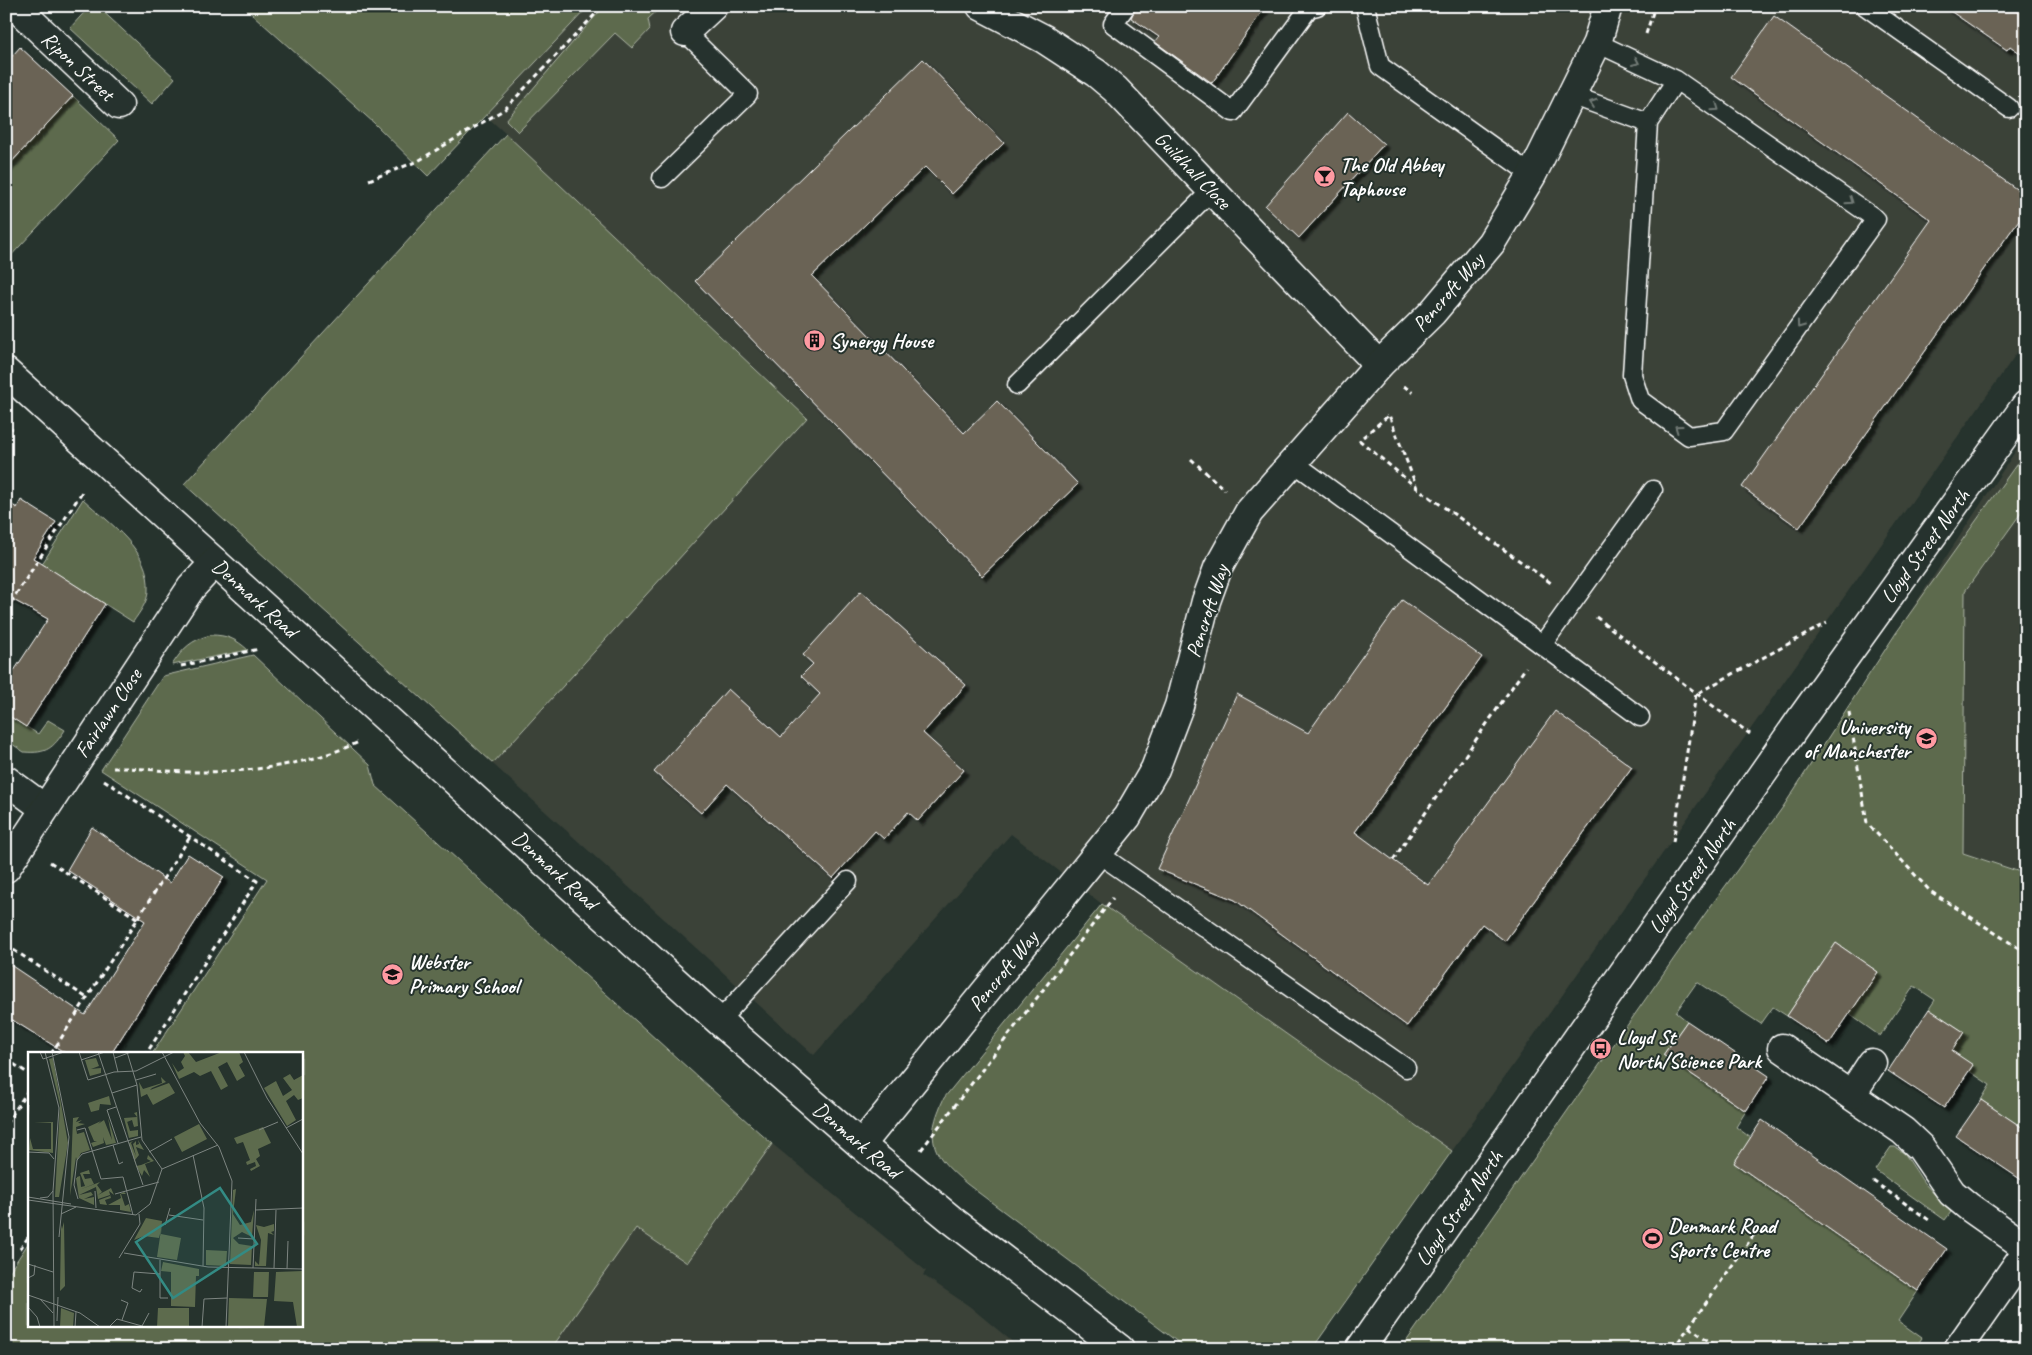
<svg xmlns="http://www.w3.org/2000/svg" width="2032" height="1355" viewBox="0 0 2032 1355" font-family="Caveat,sans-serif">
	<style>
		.built { fill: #3b4239 }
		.green { fill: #5d6b4d; stroke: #aeb5a6 }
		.building { fill: #6b6454; stroke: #fff; filter: url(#shadow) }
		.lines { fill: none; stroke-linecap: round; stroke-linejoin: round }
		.service-casing { stroke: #fff; stroke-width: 21 }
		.minor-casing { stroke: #fff; stroke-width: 31 }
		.tertiary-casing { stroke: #fff; stroke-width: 31 }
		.path { stroke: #fff; stroke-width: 3; stroke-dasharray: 5 4; stroke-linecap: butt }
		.service { stroke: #26332d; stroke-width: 18 }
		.minor { stroke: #26332d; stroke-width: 28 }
		.tertiary { stroke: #26332d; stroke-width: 28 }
		.oneway { stroke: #727a76 }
		.labels { text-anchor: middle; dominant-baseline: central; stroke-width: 4; stroke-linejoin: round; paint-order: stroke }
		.street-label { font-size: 21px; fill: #fff; stroke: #26332d }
		.poi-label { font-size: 21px; font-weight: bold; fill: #fff; stroke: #26332d; text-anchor: start }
		.inset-road { fill: none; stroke: #7d8581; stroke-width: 1 }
		.view { fill: #338b84; fill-opacity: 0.15; stroke: #338b84; stroke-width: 2.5 }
		.inset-edge { fill: none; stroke: #fff; stroke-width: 2.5 }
	</style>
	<defs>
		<filter id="shadow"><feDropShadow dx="4.5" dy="4.5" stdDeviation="1" flood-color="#0009"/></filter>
	</defs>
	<rect width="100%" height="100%" fill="#26332d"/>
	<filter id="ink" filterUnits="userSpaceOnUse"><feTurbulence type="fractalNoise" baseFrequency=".02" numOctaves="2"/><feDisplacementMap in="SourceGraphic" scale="10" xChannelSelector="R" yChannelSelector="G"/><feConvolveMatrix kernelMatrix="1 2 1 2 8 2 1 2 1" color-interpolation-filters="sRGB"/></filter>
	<g filter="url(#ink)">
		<g class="built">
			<path d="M 588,6 L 2026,6 L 2026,340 L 1452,1151 L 1102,904 L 1011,834 L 814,1055 L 184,484 L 506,134 L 485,115 Z"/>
			<path d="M 2026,435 L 2026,1018 L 1765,833 Z"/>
			<path d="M 370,765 L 375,785 L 753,1128 L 926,1271 L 923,1275 L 969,1306 L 1021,1349 L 6,1349 L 6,1277 L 29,1242 L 29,1326 L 301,1326 L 301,1054 L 152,1054 L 267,879 Z"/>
		</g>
		<g class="green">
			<path d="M 90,6 L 97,6 L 175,78 L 152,104 L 70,28 Z"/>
			<path d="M 243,6 L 589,6 L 428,176 L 374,123 Z"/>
			<path d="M 604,6 L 662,6 L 648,19 L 650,29 L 632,48 L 615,33 L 518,132 L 506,120 Z"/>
			<path d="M 73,96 L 119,140 L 6,261 L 6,168 Z"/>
			<path d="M 506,134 L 807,418 L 493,763 L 184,484 Z"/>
			<path d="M 2026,451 L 2026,506 L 1965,591 L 1963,853 L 2026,874 L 2026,1130 L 1981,1100 L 1990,1085 L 1969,1071 L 1952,1051 L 1964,1032 L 1929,1009 L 1935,1000 L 1914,986 L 1880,1036 L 1849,1014 L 1878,972 L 1836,943 L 1787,1016 L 1773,1007 L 1761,1024 L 1697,982 L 1676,1012 L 1687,1021 L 1663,1055 L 1746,1111 L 1736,1127 L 1751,1138 L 1734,1163 L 1918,1291 L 1898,1321 L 1922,1338 L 1914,1349 L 1401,1349 L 1705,914 L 1783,807 L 1896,633 Z"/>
			<path d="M 83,499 C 110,524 151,550 148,591 C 148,602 139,613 133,622 L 42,564 Z"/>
			<path d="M 211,635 C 227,635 236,639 248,650 L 172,665 C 183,648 191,640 211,635 Z"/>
			<path d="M 253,655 L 370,765 L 375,785 L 772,1144 L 687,1263 L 636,1228 L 551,1349 L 6,1349 L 6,1277 L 29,1242 L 29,1326 L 301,1326 L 301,1054 L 152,1054 L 267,879 L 101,770 L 163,676 Z"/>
			<path d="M 6,714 L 38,734 L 48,720 L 65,730 C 53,748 47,754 24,752 L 6,740 Z"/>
			<path d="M 1102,904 L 1452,1151 L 1312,1349 L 1187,1349 L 967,1184 C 932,1155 924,1141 944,1098 Z"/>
			<path d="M 1891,1147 L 1895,1147 L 1905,1154 L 1924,1183 L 1951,1212 L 1945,1220 L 1875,1170 Z"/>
		</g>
		<g class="building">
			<path d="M 1136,6 L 1266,6 L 1212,83 L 1155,42 L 1159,37 L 1131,18 Z"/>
			<path d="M 1943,6 L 2026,6 L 2026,57 L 2010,46 L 2007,50 Z"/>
			<path d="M 1774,16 L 2026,196 L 2026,210 L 1799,528 L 1742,487 L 1931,220 L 1731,77 Z"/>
			<path d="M 20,47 L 73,96 L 6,168 L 6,63 Z"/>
			<path d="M 923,59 L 1004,143 L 952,194 L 925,167 L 812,276 L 964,433 L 997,401 L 1078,484 L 982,576 L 695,281 Z"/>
			<path d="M 1348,112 L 1384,144 L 1299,238 L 1265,206 Z"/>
			<path d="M 21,500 L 56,522 L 33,558 L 105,604 L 26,727 L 6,714 L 6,683 L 48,619 L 8,597 L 6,600 L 6,501 L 17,508 Z"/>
			<path d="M 861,591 L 966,685 L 923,733 L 964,770 L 918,821 L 908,812 L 884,839 L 875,831 L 833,878 L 727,784 L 701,813 L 654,772 L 728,689 L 781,737 L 820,694 L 801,676 L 813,664 L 803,655 Z"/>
			<path d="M 1402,600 L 1482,657 L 1355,832 L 1393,860 L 1428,885 L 1555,711 L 1632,767 L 1505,941 L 1482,924 L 1407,1026 L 1235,900 L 1157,869 L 1237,694 L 1308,733 Z"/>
			<path d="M 92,827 L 170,883 L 188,854 L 224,877 L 111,1054 L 67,1054 L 6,1016 L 6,962 L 85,1015 L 145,921 L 67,870 Z"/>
			<path d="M 1836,943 L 1878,972 L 1829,1044 L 1787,1016 Z"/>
			<path d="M 1929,1009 L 1964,1032 L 1952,1051 L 1973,1065 L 1944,1108 L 1888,1071 Z"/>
			<path d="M 1687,1021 L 1769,1076 L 1746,1111 L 1663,1055 Z"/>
			<path d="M 1981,1100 L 2026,1130 L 2026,1183 L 1956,1136 Z"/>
			<path d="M 1762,1120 L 1947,1249 L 1918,1291 L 1734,1163 Z"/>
		</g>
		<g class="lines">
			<defs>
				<g id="service">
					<path d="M 1126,6 L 1113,24 L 1233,112 L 1309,8 L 1317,6"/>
					<path d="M 1365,6 L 1380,66 L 1532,175"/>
					<path d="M 1865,6 L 2009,108"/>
					<path d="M 1597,43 L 1676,80 L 1876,219 L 1724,431 L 1689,436 L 1640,400 L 1632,375 L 1648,123 L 1676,80"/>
					<path d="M 1571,95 L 1648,123"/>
					<path d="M 662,178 L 748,94 L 685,32"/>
					<path d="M 1017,385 L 1212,190"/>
					<path d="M 1293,462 L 1640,717"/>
					<path d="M 1542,645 L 1653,490"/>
					<path d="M 1099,854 L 1406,1068"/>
					<path d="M 719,1021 L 848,881"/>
				</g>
				<g id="minor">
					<path d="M 15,6 L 119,105"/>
					<path d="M 981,6 L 1044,39 L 1096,73 L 1115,89 L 1379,365"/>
					<path d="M 685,32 L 713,6"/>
					<path d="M 6,372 L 719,1021 L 861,1145 L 952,1220 L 1120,1349"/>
					<path d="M 6,780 L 44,808"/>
					<path d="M 6,868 L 191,588 L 215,562"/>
					<path d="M 1782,1048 L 1903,1131 L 1921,1148 L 1952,1193 L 1969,1207 L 2026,1247"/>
					<path d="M 1851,1095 L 1872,1063"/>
					<path d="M 861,1145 L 1127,817 L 1155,769 L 1179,706 L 1206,601 L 1218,568 L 1249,512 L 1379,365 L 1432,313 L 1491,243 L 1532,175 L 1597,43 L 1608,6"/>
					<path d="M 1958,1349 L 2026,1252"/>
				</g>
				<path id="tertiary" d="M 1360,1349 L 1803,716 L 2026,405"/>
			</defs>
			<use href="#service" class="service-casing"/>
			<use href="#minor" class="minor-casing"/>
			<use href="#tertiary" class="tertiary-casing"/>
			<g class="path">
				<path d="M 1646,34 L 1655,6"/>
				<path d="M 369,180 L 418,161 L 505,109 L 603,6"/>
				<path d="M 1404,386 L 1413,393"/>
				<path d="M 6,437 L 12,428"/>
				<path d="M 1363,437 L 1389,415 L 1417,488"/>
				<path d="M 1359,440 L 1417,488 L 1551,583"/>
				<path d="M 1191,459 L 1225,490"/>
				<path d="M 6,610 L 82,492"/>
				<path d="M 1596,617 L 1750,734"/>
				<path d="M 181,666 L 259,649"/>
				<path d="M 1849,712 L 1867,823 L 1930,891 L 2020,949 L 2026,950"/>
				<path d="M 113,768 C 142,767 170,773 198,772 C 253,772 308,765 359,742"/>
				<path d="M 104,780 L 257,881 L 146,1054"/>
				<path d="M 1673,842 L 1696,694 L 1827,623"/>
				<path d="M 1393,860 L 1526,667"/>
				<path d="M 50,862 L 138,919"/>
				<path d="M 6,945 L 87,998"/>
				<path d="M 51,1054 L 190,837"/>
				<path d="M 6,1059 L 29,1074"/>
				<path d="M 6,1124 L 29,1089"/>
				<path d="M 921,1150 L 1113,898"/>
				<path d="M 1873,1181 L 1929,1220"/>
				<path d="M 20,1249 L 29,1236"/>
				<path d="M 1689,1327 L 1755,1233"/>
				<path d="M 1673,1349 L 1689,1327 L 1720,1349"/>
			</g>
			<use href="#service" class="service"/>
			<use href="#minor" class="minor"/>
			<use href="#tertiary" class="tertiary"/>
		</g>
		<defs><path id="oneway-chevron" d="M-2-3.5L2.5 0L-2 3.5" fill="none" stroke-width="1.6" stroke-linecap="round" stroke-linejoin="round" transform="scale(1.25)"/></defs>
		<g class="oneway">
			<use href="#oneway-chevron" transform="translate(1636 62) rotate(25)"/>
			<use href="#oneway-chevron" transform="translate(1593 103) rotate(-160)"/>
			<use href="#oneway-chevron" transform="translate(1716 108) rotate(35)"/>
			<use href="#oneway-chevron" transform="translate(1850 201) rotate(35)"/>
			<use href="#oneway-chevron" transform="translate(1800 325) rotate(126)"/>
			<use href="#oneway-chevron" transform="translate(1678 428) rotate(-144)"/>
		</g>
	</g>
	<defs>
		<symbol id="bar-disc" viewBox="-11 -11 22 22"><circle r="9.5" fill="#ff9aa2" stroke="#26332d"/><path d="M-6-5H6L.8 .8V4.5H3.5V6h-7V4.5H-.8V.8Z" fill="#111"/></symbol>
		<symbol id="building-disc" viewBox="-11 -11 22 22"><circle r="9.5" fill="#ff9aa2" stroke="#26332d"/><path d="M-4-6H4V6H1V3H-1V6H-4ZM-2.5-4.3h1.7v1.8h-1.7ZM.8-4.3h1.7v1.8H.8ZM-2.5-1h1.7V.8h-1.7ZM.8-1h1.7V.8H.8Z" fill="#111"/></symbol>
		<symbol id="university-disc" viewBox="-11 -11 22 22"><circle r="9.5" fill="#ff9aa2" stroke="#26332d"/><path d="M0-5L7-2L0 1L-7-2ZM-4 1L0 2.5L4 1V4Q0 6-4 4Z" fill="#111"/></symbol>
		<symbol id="school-disc" viewBox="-11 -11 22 22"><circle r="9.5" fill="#ff9aa2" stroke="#26332d"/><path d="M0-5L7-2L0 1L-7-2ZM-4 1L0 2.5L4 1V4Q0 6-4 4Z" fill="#111"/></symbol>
		<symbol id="bus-disc" viewBox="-11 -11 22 22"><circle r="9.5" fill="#ff9aa2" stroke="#26332d"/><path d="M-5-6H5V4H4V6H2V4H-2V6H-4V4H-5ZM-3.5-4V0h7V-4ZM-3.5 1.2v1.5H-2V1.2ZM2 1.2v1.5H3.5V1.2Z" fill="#111"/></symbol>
		<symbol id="stadium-disc" viewBox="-11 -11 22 22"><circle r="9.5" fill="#ff9aa2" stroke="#26332d"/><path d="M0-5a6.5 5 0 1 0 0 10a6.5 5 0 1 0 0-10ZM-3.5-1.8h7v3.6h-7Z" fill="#111"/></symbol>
	</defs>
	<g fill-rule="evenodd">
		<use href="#bar-disc" x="1312" y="164" width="25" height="25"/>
		<use href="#building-disc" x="802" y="328" width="25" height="25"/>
		<use href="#university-disc" x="1914" y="726" width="25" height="25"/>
		<use href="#school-disc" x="380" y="962" width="25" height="25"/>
		<use href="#bus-disc" x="1588" y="1036" width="25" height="25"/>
		<use href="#stadium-disc" x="1640" y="1226" width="25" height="25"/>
	</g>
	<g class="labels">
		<g class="street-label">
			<text transform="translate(78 66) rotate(43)">Ripon Street</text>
			<text transform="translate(1193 170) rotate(46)">Guildhall Close</text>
			<text transform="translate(1448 292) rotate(-49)">Pencroft Way</text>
			<text transform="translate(1925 546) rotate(-54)">Lloyd Street North</text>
			<text transform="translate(255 598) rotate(42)">Denmark Road</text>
			<text transform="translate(1207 611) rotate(-72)">Pencroft Way</text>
			<text transform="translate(108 713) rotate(-56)">Fairlawn Close</text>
			<text transform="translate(555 870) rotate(42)">Denmark Road</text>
			<text transform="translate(1692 876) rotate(-55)">Lloyd Street North</text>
			<text transform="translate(1003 971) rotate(-51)">Pencroft Way</text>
			<text transform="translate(857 1140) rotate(40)">Denmark Road</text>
			<text transform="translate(1459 1208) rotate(-55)">Lloyd Street North</text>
		</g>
		<g class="poi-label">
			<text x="1340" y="165">The Old Abbey<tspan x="1340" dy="24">Taphouse</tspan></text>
			<text x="830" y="341">Synergy House</text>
			<text x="1910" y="727" text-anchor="end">University<tspan x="1910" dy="24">of Manchester</tspan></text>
			<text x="409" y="962">Webster<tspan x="409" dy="24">Primary School</tspan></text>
			<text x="1617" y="1037">Lloyd St<tspan x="1617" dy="24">North/Science Park</tspan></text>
			<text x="1668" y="1226">Denmark Road<tspan x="1668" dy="24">Sports Centre</tspan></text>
		</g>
	</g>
	<g transform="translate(28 1052)">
		<rect width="275" height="275" fill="#26332d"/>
		<path d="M 155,0 L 160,0 L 168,10 L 194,0 L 211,0 L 215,10 L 211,13 L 217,24 L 209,29 L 199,10 L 190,15 L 200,34 L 193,38 L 183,19 L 172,24 L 166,20 L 151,27 L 144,11 L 150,20 L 156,16 L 153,10 L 157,4 ZM 25,6 L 40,91 L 31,145 L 27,145 L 32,53 L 21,7 ZM 68,6 L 71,14 L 63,17 L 73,16 L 73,21 L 62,24 L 57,8 ZM 262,22 L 266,28 L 275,23 L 275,46 L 270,48 L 266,43 L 258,49 L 268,68 L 259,74 L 236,36 L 248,29 L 255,44 L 264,38 L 255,26 ZM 133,25 L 138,30 L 124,36 L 122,38 L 141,31 L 147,41 L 125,53 L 119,42 L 113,45 L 111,30 L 115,37 L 134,31 ZM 81,44 L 83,53 L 72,52 L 71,58 L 63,60 L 60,51 ZM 109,60 L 110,74 L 106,75 L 104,68 L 99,70 L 98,66 L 102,79 L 110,78 L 110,84 L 101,86 L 96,66 L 109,65 L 106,61 ZM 51,65 L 48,70 L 54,68 L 50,71 L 57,72 L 48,75 L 49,82 L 56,80 L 62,98 L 53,101 L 49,109 L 48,105 L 42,144 L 45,66 ZM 80,66 L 88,91 L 78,93 L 75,85 L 76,91 L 65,95 L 63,91 L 69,89 L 66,89 L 60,75 L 73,69 L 70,72 L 76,68 L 84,88 ZM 25,70 L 25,101 L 1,98 L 2,86 L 5,97 L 23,97 L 23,71 L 6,71 ZM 171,72 L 179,87 L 154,100 L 146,85 ZM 235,75 L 243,91 L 230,97 L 232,104 L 228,107 L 232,114 L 223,119 L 222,117 L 228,114 L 227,110 L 219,113 L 218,110 L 222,108 L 215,90 L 209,92 L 206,86 ZM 110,88 L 116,98 L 108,95 L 111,103 L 107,108 L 108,114 L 113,113 L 123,109 L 119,107 L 120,103 L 126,109 L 117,112 L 122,125 L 116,118 L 114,124 L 108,114 L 101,91 L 105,89 L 103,91 L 108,104 L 105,92 L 108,89 L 108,93 L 111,92 ZM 61,118 L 62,122 L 55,122 L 57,127 L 63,126 L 66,132 L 51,138 L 72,130 L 69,133 L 74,140 L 70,143 L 83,136 L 86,143 L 81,139 L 83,146 L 77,148 L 79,153 L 72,152 L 71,148 L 82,144 L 82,143 L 70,147 L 68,135 L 51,143 L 63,140 L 65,143 L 56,147 L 66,145 L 66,153 L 51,146 L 48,126 L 49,126 L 49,125 L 52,124 L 53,135 L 57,134 L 52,121 ZM 208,137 L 205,162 L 212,173 L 223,170 L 226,158 L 224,185 L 214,180 L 205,186 L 211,192 L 224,194 L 223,213 L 202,212 L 205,138 ZM 96,140 L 98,142 L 93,142 L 97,154 L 101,152 L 103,160 L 92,158 L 92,153 L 80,153 L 93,146 L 92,142 ZM 118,166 L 134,169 L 133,182 L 153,186 L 149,208 L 129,205 L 133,178 L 131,186 L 116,184 L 106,188 ZM 36,170 L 37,234 L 32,239 L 33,173 L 34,177 ZM 246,172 L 246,179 L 243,180 L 246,183 L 240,181 L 238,214 L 227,214 L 227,209 L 231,213 L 233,188 L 228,173 L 236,175 ZM 178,198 L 199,199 L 198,214 L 178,213 ZM 135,210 L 171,217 L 171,224 L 168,224 L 167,255 L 143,254 L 143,220 L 133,219 ZM 275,219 L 275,275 L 269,275 L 265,250 L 246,249 L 248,220 ZM 226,220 L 241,220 L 240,245 L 225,245 ZM 201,246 L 239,247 L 236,275 L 200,274 ZM 33,256 L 46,261 L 45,275 L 32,275 ZM 130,256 L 161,256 L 161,275 L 129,275 Z" fill="#5d6b4d"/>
		<path class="inset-road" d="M 12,0 L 15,7 L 36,0M 17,0 L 31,56 L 25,139 L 26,275M 24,0 L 41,85 L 31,185M 51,0 L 60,28 L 86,20 L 108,19 L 146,0M 70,0 L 115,133M 85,0 L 90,20M 99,0 L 109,33 L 114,88 L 134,117M 134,0 L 172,71 L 191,95 L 204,129 L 198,275M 216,0 L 239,46 L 275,102M 87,6 L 103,0M 53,8 L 77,0M 108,28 L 128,22M 84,41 L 109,33M 88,55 L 79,58 L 90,91M 0,75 L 1,53M 258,76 L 275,67M 49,78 L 57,76 L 64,98M 231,78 L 250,70M 85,93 L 91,112 L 95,110M 64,98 L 73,127 L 95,125 L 105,163M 0,100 L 21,101 L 26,107M 121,100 L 144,87M 165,103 L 176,156 L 175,214M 134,117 L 190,93M 67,139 L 68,156M 87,142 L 131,130M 0,145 L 43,152M 12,146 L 20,145 L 25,139M 50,147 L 46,133 L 49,108 L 54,102 L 113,85M 0,148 L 108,163 L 122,152 L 134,117M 227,158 L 275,156M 33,162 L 48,155M 141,163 L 175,168M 137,173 L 142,156M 210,186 L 226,187M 96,201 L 180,215 L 275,217M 91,206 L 112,172 L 111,162M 132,208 L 132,246 L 140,246M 0,212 L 25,220M 225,216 L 228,147M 246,216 L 248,158M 259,217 L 260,189M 0,226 L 6,223 L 7,213M 114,237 L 112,240 L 104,236 L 106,220 L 132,222M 0,243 L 52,261 L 72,275M 12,247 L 25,261M 93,248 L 100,251 L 94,268M 0,255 L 9,265 L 12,275M 29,269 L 30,245M 47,275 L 48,260M 81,275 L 89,267 L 114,274 L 121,261M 174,275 L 176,247 L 199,246"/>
		<path class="view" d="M 192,136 L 229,192 L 145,246 L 108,190 Z"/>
		<rect width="275" height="275" class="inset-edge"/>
	</g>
	<rect width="2032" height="1355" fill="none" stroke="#26332d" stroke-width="25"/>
	<rect x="12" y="12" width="2007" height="1330" fill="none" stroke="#fff" stroke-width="2" filter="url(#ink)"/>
</svg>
